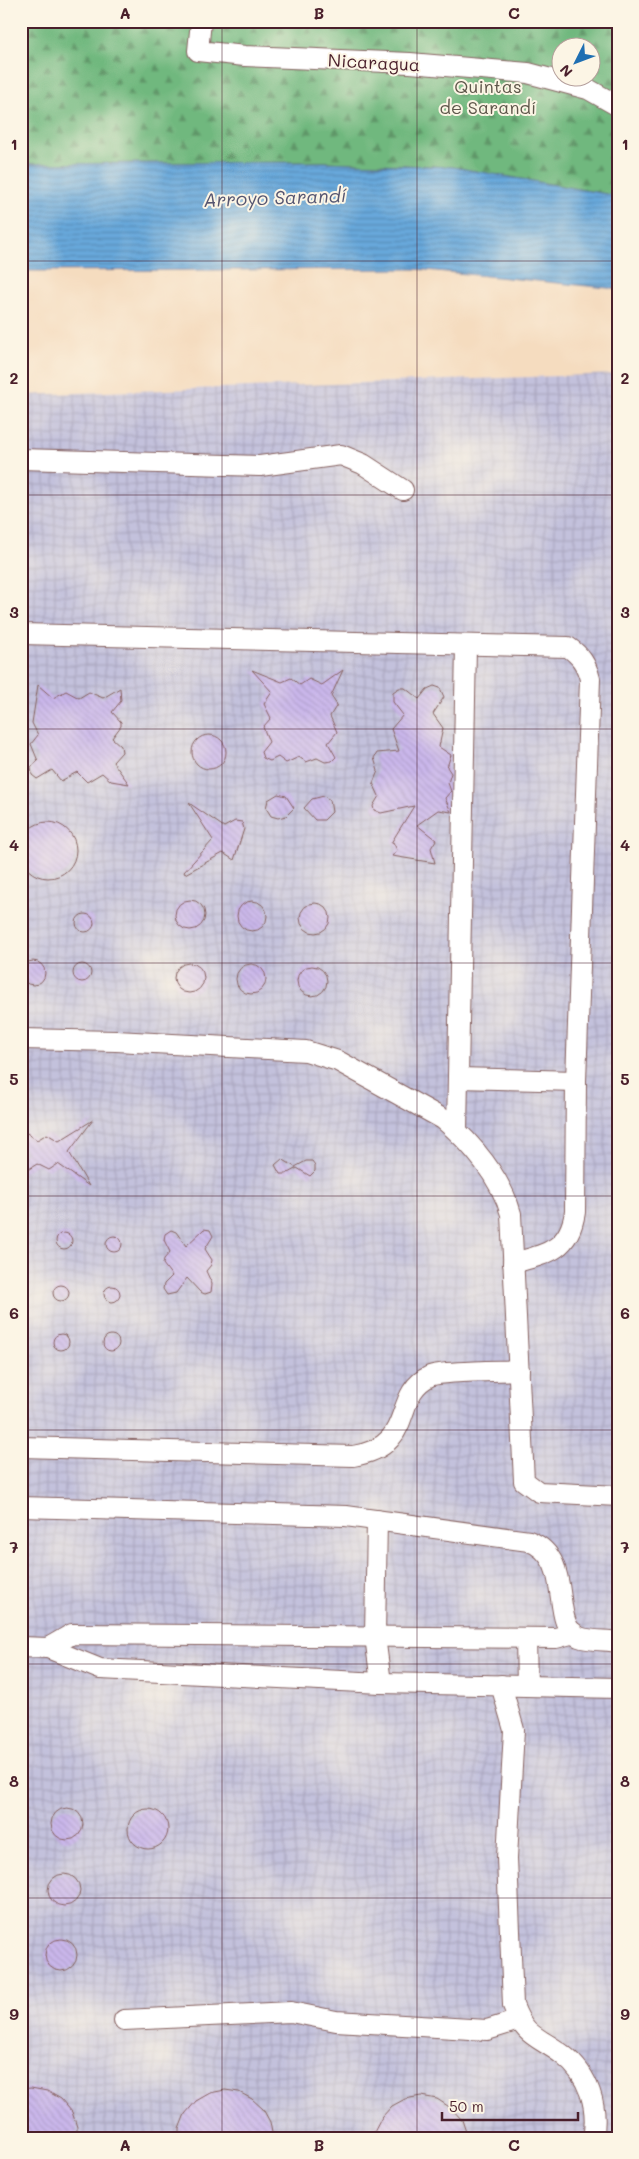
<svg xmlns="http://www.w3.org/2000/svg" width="639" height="2159" viewBox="0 0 639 2159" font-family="Mali,sans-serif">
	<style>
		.industrial { fill: url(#industrial-grid) }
		.forest { fill: url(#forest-firs); stroke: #5d6c54; fill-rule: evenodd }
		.water { fill: url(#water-rules); stroke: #586483 }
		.building { fill: url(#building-back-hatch) }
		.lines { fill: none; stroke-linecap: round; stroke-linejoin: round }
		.minor-casing { stroke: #86615f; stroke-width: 22 }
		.minor { stroke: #fff; stroke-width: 20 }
		.grid { fill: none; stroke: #4a1f2b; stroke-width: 1; stroke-opacity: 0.55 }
		.labels { text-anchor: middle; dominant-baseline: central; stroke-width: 4; stroke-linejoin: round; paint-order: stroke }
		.street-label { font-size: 18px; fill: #4a1f2b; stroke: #fcf5e5 }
		.park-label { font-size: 18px; fill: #5e564a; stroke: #fcf5e5 }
		.water-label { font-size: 19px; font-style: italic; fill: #565671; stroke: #fcf5e5 }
		.neatline { fill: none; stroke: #4a1f2b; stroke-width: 2 }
		.grid-label { font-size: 16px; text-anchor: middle; font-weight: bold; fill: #4a1f2b }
	</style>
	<defs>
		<pattern id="industrial-grid" width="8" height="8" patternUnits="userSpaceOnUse" patternTransform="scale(1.25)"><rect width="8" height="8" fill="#c3c1dc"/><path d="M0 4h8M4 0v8" fill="none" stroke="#a9a5bd"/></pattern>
		<pattern id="forest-firs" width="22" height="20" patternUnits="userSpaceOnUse" patternTransform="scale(1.25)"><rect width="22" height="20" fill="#70b87e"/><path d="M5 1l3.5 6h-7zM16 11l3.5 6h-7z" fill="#5e9567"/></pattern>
		<pattern id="water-rules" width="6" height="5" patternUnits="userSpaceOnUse" patternTransform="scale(1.25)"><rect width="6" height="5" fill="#67a8db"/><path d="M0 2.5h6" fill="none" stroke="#5788b2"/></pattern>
		<pattern id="building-back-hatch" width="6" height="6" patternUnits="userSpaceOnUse" patternTransform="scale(1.25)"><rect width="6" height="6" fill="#cab7eb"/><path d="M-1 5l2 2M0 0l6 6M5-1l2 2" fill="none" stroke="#af9dca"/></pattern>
	</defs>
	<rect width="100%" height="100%" fill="#fcf5e5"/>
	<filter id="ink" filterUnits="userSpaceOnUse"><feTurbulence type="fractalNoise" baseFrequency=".02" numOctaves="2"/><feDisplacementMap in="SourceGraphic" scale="10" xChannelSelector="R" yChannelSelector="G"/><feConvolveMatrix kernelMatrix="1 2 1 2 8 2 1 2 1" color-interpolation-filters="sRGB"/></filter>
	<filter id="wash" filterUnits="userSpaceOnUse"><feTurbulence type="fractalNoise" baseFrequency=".0096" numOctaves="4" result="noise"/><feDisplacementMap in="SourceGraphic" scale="20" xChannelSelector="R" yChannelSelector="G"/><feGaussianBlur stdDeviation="1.12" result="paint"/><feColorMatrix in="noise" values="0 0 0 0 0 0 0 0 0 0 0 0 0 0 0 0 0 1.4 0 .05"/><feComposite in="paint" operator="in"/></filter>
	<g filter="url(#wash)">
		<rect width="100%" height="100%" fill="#f5dcbf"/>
		<path class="industrial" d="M 618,374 L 618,2043 L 614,2138 L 21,2138 L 21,395 Z"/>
		<path class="forest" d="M 21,21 L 618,21 L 618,196 L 452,167 L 324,162 L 21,164 ZM 562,48 L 592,48 L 592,78 L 562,78 Z"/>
		<path class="water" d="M 324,162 L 453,167 L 618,196 L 618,289 L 416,269 L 21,271 L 21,164 Z"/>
		<g id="blocks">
			<g class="building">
				<path d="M 252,670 L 282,682 L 291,678 L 300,685 L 309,679 L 322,685 L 343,670 L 331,696 L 337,705 L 330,716 L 337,732 L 328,743 L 336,757 L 332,761 L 325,762 L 317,758 L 306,762 L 299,757 L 286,763 L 278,757 L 270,761 L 263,758 L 261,752 L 269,742 L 263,727 L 271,718 L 264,704 L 272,692 Z"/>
				<path d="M 38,685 L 53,698 L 66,691 L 79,698 L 89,692 L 103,698 L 120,688 L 121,701 L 112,712 L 121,722 L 121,726 L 112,738 L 121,746 L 122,752 L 113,762 L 129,784 L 111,781 L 102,773 L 87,782 L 77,772 L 61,781 L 52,770 L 37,779 L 32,775 L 31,767 L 38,761 L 31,744 L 38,735 L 32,723 Z"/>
				<path d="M 434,686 L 440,688 L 444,697 L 433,714 L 443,728 L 439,747 L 451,755 L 447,767 L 451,773 L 448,783 L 451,791 L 445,798 L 451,812 L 438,810 L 417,825 L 436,840 L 431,848 L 435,863 L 392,856 L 397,850 L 393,842 L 391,843 L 414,806 L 381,813 L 374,810 L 373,806 L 379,796 L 373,783 L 378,771 L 374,758 L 377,753 L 399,751 L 391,729 L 403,715 L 393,702 L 393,692 L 399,688 L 405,688 L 419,699 L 427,689 Z"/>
				<circle cx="209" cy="752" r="17"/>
				<path d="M 278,794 L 286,796 L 294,808 L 286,816 L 278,818 L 271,816 L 266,808 L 268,800 Z"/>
				<path d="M 324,796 L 330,800 L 332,812 L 324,820 L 315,820 L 304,808 L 312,799 Z"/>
				<path d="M 189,803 L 224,827 L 235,821 L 242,822 L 244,829 L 234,860 L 223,853 L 185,874 L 184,872 L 213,840 Z"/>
				<circle cx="48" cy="850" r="28"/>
				<circle cx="190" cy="915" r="15"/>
				<circle cx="252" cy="916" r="15"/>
				<circle cx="315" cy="918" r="15"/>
				<circle cx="85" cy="923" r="9"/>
				<circle cx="33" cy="973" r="12"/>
				<circle cx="189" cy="978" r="15"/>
				<circle cx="82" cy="973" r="9"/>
				<circle cx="251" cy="979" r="15"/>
				<circle cx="312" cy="981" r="15"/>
				<path d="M 93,1120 L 69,1152 L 89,1186 L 58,1164 L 49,1170 L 37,1164 L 21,1174 L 21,1158 L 26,1152 L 21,1144 L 21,1129 L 37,1140 L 47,1134 L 59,1141 Z"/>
				<path d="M 282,1159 L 295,1167 L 306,1161 L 312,1161 L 315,1165 L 315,1171 L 310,1176 L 297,1168 L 286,1174 L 280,1174 L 275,1165 Z"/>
				<path d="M 204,1229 L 210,1230 L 213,1236 L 205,1249 L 212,1260 L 211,1265 L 206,1271 L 212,1284 L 211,1292 L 205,1294 L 200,1292 L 187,1278 L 176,1293 L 167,1295 L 163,1289 L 164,1284 L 172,1276 L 163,1264 L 164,1259 L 170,1252 L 164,1240 L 165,1234 L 171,1230 L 176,1232 L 186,1246 Z"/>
				<circle cx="64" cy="1241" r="8"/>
				<circle cx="114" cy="1244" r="8"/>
				<circle cx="61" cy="1293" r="8"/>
				<circle cx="112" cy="1294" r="8"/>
				<circle cx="61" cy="1342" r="8"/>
				<circle cx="111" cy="1343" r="8"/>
				<circle cx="67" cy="1824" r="16"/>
				<circle cx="148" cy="1829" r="20"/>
				<circle cx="64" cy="1890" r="16"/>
				<circle cx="61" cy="1955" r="16"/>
				<path d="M 31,2088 L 47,2091 L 61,2099 L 72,2112 L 77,2127 L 77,2138 L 21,2138 L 21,2089 Z"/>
				<path d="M 225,2090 L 239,2092 L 252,2099 L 263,2109 L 270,2122 L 273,2138 L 179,2138 L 179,2129 L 185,2114 L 196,2101 L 210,2093 Z"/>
				<path d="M 421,2096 L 437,2099 L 451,2108 L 462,2120 L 468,2138 L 371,2138 L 382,2117 L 392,2106 L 405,2099 Z"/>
			</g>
		</g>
	</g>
	<g filter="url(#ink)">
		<use href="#blocks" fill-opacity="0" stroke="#86615f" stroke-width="1"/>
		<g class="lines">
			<defs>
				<g id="minor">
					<path d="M 201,21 L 198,51 L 245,56 L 410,63 L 528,73 L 588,89 L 618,106"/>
					<path d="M 21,459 L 260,466 L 341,455 L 363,464 L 403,490"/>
					<path d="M 21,634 L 568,647 C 581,656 586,664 590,679 L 576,1081 L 575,1212 C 569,1251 546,1254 513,1263"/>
					<path d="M 21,1039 L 116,1041 L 306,1051 L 338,1061 L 443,1119 C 472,1143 501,1178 511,1214 L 524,1481 L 539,1492 L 618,1496"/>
					<path d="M 459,1078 L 576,1081"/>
					<path d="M 457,1130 L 466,646"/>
					<path d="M 21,1447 L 353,1456 C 418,1446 390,1395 430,1376 C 441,1371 502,1371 519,1370"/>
					<path d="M 21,1507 L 346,1516 L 529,1541 C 576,1559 548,1624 579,1637 C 590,1641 606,1640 618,1642"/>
					<path d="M 377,1520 L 375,1636 L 381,1683"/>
					<path d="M 526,1638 L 527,1686"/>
					<path d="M 21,1647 L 48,1648 L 72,1634 L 556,1638 L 574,1633"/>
					<path d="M 48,1648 L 100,1669 L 381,1683 L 618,1688"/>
					<path d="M 501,1685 L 514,1730 L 507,1858 L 513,2005 C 525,2038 538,2036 563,2055 C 589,2075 599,2107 593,2138"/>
					<path d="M 124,2020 L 291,2012 L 336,2021 L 487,2030 L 519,2020"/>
				</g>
			</defs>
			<use href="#minor" class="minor-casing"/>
			<use href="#minor" class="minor"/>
		</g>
	</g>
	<path class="grid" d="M 222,21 L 222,2138M 417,21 L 417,2138M 21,261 L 618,261M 21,495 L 618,495M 21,729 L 618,729M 21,963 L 618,963M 21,1196 L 618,1196M 21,1430 L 618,1430M 21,1664 L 618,1664M 21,1898 L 618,1898"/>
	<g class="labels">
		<g class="street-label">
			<text transform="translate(374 62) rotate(3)">Nicaragua</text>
		</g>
		<g class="park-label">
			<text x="488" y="86">Quintas<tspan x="488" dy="21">de Sarandí</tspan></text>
		</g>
		<g class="water-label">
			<text transform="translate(275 197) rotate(-2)">Arroyo Sarandí</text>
		</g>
	</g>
	<rect width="639" height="2159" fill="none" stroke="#fcf5e5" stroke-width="55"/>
	<g transform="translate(576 62) rotate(228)"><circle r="24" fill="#fcf5e5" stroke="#b59f9b"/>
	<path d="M0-4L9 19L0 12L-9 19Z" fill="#1f6fb2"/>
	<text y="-8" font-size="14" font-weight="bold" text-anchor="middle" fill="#4a1f2b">N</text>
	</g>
	<path d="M442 2112v8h136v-8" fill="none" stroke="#4a1f2b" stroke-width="2.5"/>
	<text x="449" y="2112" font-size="15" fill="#4a1f2b" stroke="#fcf5e5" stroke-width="4" paint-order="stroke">50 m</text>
	<rect x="28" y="28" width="584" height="2104" class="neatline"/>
	<g class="grid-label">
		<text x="125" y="19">A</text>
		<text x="319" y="19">B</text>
		<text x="514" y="19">C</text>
		<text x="14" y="150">1</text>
		<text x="625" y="150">1</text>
		<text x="14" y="384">2</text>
		<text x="625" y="384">2</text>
		<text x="14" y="618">3</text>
		<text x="625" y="618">3</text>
		<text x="14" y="851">4</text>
		<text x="625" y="851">4</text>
		<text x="14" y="1085">5</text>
		<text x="625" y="1085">5</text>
		<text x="14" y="1319">6</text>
		<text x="625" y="1319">6</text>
		<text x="14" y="1553">7</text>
		<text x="625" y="1553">7</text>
		<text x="14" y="1787">8</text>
		<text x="625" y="1787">8</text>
		<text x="14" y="2020">9</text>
		<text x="625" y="2020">9</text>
		<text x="125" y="2151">A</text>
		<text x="319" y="2151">B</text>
		<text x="514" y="2151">C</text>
	</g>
</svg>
